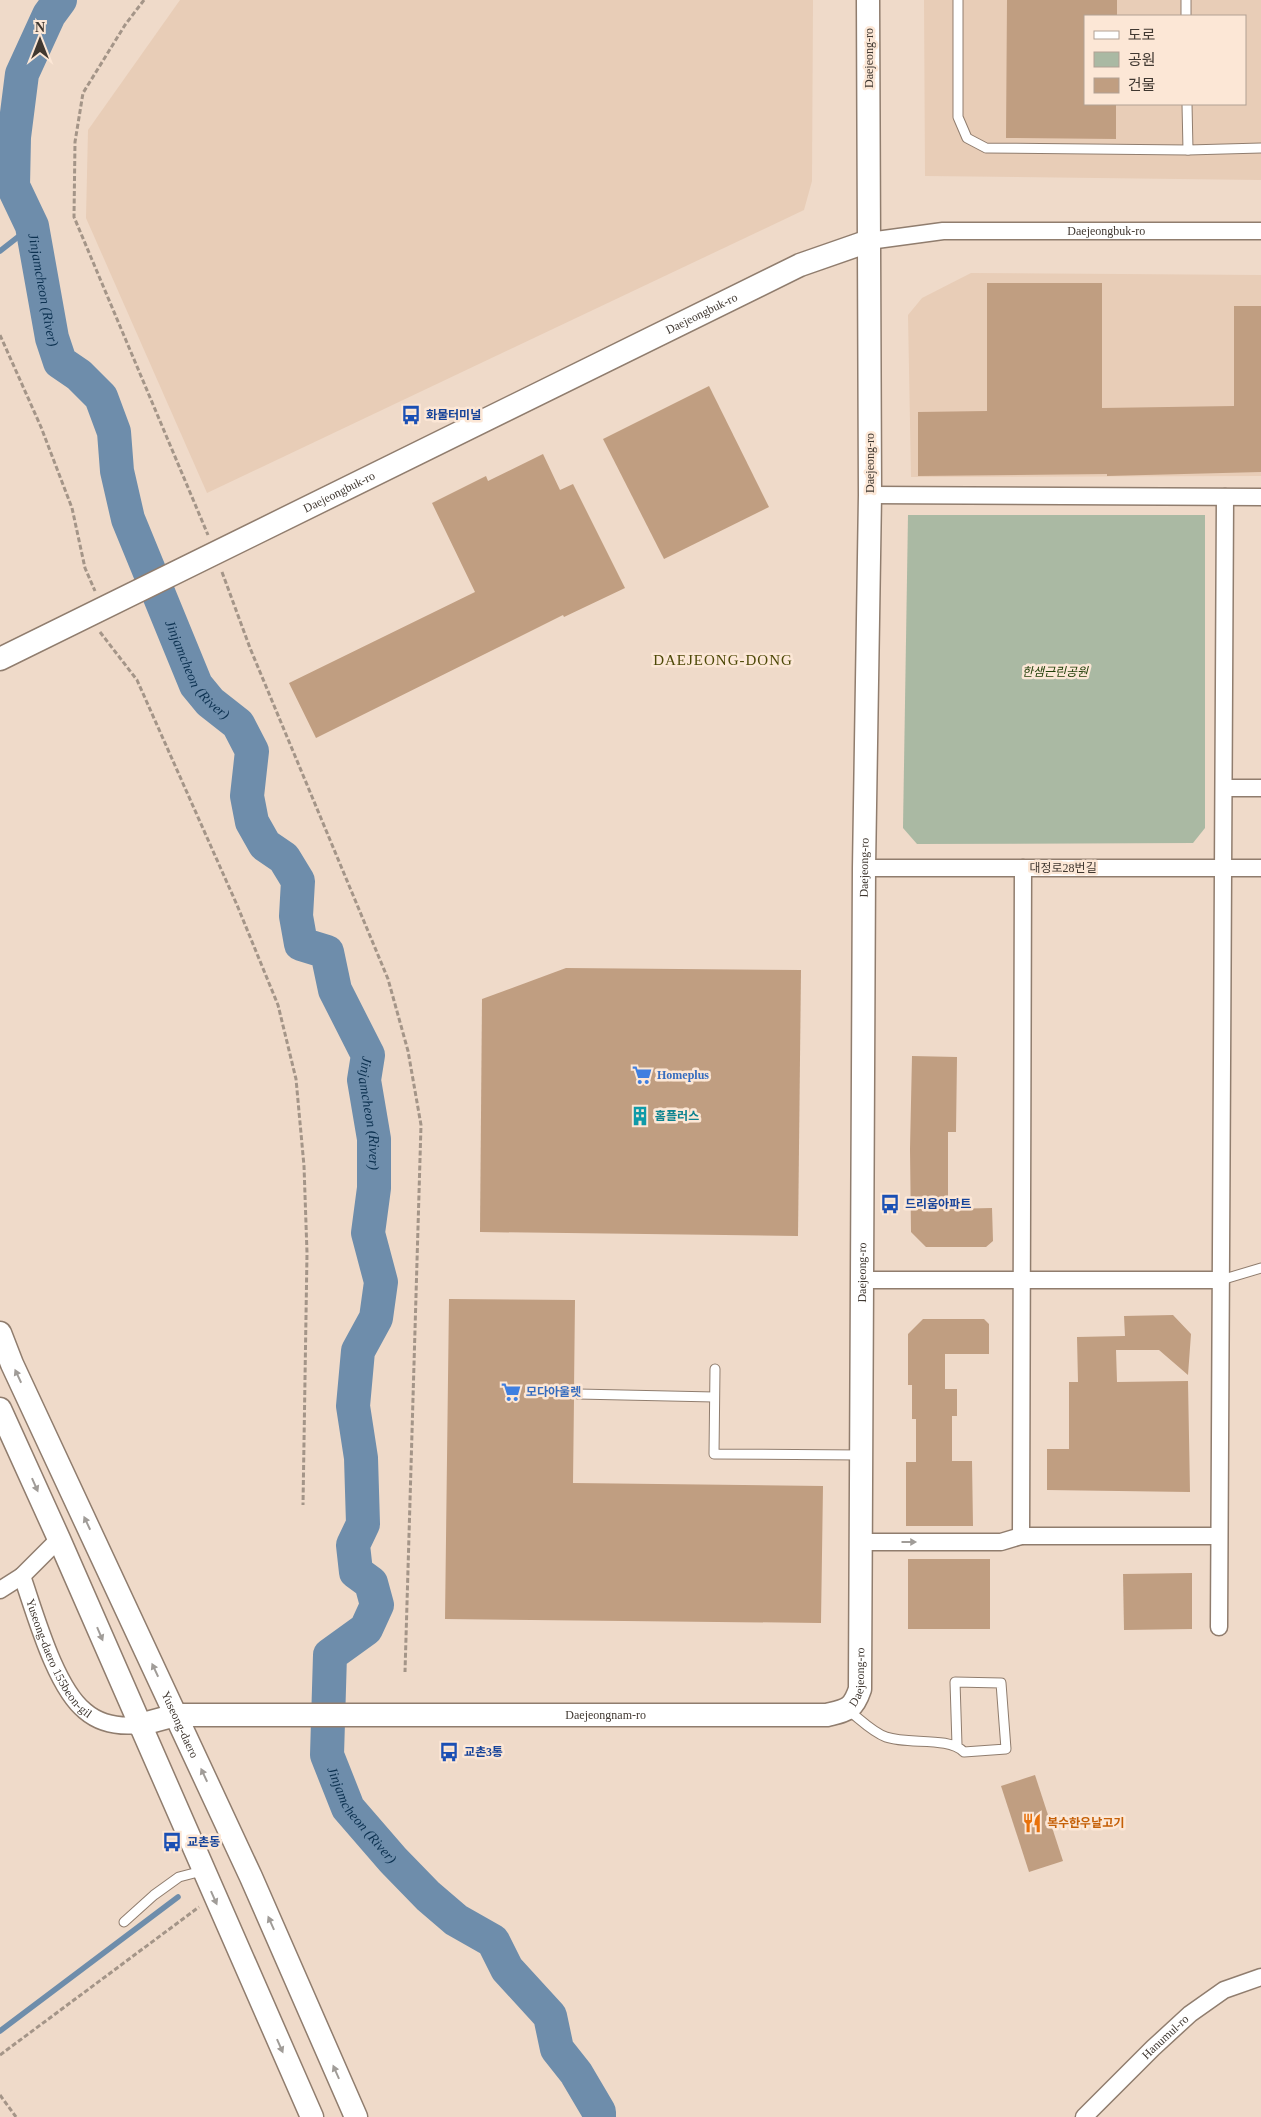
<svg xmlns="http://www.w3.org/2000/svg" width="1261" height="2117" viewBox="0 0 1261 2117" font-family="'Times New Roman','Noto Sans KR',serif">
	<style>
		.built { fill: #e8cdb7; fill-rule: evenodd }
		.green { fill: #aab9a3 }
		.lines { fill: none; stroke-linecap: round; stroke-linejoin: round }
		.stream { stroke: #6e8dab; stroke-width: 5.5 }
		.river { stroke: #6e8dab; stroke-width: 34 }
		.building { fill: #c09e81 }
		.lane-casing { stroke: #907d6e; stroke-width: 11 }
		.street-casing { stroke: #907d6e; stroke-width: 19 }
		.secondary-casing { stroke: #907d6e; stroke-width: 25 }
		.path { stroke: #a49588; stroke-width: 3; stroke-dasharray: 5 2.5; stroke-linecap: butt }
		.lane { stroke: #fff; stroke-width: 9 }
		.street { stroke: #fff; stroke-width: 16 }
		.secondary { stroke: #fff; stroke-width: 22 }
		.oneway { fill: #a09c98 }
		.labels { text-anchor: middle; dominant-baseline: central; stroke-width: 5; stroke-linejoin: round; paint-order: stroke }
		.street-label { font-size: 12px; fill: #403831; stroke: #fce7d6 }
		.transit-label { font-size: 12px; font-weight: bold; fill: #164399; stroke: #fce7d6; text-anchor: start }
		.park-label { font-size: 12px; font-style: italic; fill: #203e07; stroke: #fce7d6 }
		.shop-label { font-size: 12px; font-weight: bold; fill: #366cbe; stroke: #fce7d6; text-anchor: start }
		.culture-label { font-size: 12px; font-weight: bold; fill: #0d838f; stroke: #fce7d6; text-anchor: start }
		.food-label { font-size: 12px; font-weight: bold; fill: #c56008; stroke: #fce7d6; text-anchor: start }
		.water-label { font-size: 14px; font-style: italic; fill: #0c3150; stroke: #fce7d6 }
		.quarter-label { font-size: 15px; letter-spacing: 1px; fill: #4d4807; stroke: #fce7d6 }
	</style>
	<rect width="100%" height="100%" fill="#efdac9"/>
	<g class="built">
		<path d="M 180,0 L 813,0 L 812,181 L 804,210 L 207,493 L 86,218 L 88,130 Z"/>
		<path d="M 924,0 L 1261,0 L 1261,180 L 925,176 ZM 1085,16 L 1245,16 L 1245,104 L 1085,104 Z"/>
		<path d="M 971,273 L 1261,275 L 1261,476 L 911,477 L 908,315 L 922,298 Z"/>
	</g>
	<path class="green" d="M 908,515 L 1205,515 L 1205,828 L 1193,843 L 917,844 L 903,828 Z"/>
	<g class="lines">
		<g class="stream">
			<path d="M 0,251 L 32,226"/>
			<path d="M 0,2031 L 178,1897"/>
		</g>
		<path class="river" id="s1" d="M 60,0 L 49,15 L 22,74 L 14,137 L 13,186 L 32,226 L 52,338 L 60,362 L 79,375 L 101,397 L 114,432 L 117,471 L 128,519 L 196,685 L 210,702 L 238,724 L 252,751 L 247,796 L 252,822 L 265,845 L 284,858 L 298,881 L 296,916 L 301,944 L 327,952 L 335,990 L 368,1055 L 364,1080 L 374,1139 L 374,1188 L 368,1233 L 381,1282 L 376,1318 L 358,1351 L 353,1406 L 361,1458 L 363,1524 L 353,1545 L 356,1572 L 371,1583 L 377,1605 L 366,1629 L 330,1655 L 327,1755 L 348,1808 L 393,1860 L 428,1896 L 456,1920 L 493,1941 L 507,1969 L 550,2016 L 557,2049 L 576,2073 L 599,2112 L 599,2117"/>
	</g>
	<g class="building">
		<path d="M 1007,0 L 1117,0 L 1117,16 L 1085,16 L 1085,104 L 1116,104 L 1116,139 L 1006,138 Z"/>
		<path d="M 987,283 L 1102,283 L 1102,408 L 1234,406 L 1234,306 L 1261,306 L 1261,472 L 1107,476 L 1107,474 L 918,476 L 918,412 L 987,411 Z"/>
		<path d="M 709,386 L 769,507 L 664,559 L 603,439 Z"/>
		<path d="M 543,454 L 560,490 L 573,484 L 625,588 L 564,617 L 563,615 L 316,738 L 289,683 L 475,592 L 432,503 L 486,476 L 488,481 Z"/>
		<path d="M 566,968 L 801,970 L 798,1236 L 480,1232 L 482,999 Z"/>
		<path d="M 912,1056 L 957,1057 L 956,1132 L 948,1132 L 948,1209 L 992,1208 L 993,1241 L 986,1247 L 926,1247 L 911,1232 L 910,1149 Z"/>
		<path d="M 449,1299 L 575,1300 L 574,1389 L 572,1394 L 574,1399 L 573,1483 L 823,1486 L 821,1623 L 445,1619 Z"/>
		<path d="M 1173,1315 L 1191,1334 L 1188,1375 L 1159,1350 L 1116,1350 L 1117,1382 L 1188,1381 L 1190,1492 L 1047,1490 L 1047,1449 L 1069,1449 L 1069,1382 L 1078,1382 L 1077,1337 L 1125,1336 L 1124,1316 Z"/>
		<path d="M 923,1319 L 984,1319 L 989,1324 L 989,1354 L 945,1354 L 945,1389 L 957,1389 L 957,1416 L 952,1416 L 952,1461 L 972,1461 L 973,1526 L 906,1526 L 906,1462 L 916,1462 L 916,1419 L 912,1419 L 912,1385 L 908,1385 L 908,1334 Z"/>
		<rect x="908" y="1559" width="82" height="70"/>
		<path d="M 1192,1573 L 1192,1629 L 1124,1630 L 1123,1574 Z"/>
		<path d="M 1035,1775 L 1063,1861 L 1029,1872 L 1001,1786 Z"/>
	</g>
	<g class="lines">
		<defs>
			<g id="lane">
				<path d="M 958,0 L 958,117 L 967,138 L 986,148 L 1188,150"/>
				<path d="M 1186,0 L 1186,16"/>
				<path d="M 1187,104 L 1188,150 L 1261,148"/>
				<path d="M 1221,1280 L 1261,1268"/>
				<path d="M 715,1369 L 714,1454 L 860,1455"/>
				<path d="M 578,1394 L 714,1397"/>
				<path d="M 848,1710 C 860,1719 872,1732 886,1737 C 909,1745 948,1736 964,1752 L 1006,1749 L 1001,1683 L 955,1682 L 957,1745"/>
				<path d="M 124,1922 L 154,1895 L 179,1877 L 202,1871"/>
			</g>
			<g id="street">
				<path id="s2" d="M 869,241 L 943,231 L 1261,231"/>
				<path d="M 870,495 L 1261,497"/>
				<path d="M 1224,788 L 1261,788"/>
				<path d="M 864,868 L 1261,868"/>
				<path d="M 862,1280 L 1221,1280"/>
				<path d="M 1021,1536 L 1023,868"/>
				<path d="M 860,1542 L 1001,1542 L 1021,1536 L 1219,1536"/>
				<path id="s3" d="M 22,1576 C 35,1613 55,1687 85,1711 C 100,1724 120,1727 139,1725"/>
				<path d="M 0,1590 L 22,1576 L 59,1539"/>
				<path d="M 1219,1627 L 1225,497"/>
				<path id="s4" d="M 1084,2117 L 1153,2048 L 1190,2014 L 1224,1990 L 1261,1977"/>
			</g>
			<g id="secondary">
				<path id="s5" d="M 0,659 L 800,265 L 869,241"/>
				<path id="s6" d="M 0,1333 L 12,1364 L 251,1877 L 356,2117"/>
				<path d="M 0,1409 L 59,1539 L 312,2117"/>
				<path id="s7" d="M 139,1725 L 176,1715 L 827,1715 C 847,1710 853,1710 860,1689 L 864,868 L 870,495 L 868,0"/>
			</g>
		</defs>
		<use href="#lane" class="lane-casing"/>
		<use href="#street" class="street-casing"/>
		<use href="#secondary" class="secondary-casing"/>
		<g class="path">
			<path d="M 144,0 L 125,25 L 83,93 L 75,142 L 74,217 L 208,535"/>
			<path d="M 0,335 L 41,427 L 72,508 L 85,568 L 95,591"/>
			<path d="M 222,572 L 250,648 L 388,979 L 408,1051 L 421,1125 L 405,1672"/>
			<path d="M 100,632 L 137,680 L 237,905 L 278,1005 L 296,1079 L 304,1166 L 307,1253 L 303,1505"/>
			<path d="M 0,2055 L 199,1907"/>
			<path d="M 0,2095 L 16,2117"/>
		</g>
		<use href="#lane" class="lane"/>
		<use href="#street" class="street"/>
		<use href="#secondary" class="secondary"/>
	</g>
	<defs><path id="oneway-solid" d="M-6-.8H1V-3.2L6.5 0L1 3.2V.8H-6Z" transform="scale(1.25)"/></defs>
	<g class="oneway">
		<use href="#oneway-solid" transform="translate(18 1376) rotate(-115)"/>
		<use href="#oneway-solid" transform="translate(35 1485) rotate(66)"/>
		<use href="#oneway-solid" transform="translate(87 1523) rotate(-115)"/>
		<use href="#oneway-solid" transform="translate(909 1542)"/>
		<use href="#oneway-solid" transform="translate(100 1634) rotate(67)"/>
		<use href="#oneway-solid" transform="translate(155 1670) rotate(-115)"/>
		<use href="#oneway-solid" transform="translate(204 1775) rotate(-115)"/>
		<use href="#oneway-solid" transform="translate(214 1898) rotate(66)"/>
		<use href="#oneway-solid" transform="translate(271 1923) rotate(-114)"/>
		<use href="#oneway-solid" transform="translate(280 2046) rotate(66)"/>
		<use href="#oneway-solid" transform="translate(336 2072) rotate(-114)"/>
	</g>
	<defs>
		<symbol id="bus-bare" viewBox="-9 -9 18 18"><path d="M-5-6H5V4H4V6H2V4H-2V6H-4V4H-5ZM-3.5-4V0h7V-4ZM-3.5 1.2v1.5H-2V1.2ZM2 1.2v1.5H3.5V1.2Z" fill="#1a4fb4" stroke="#fce7d6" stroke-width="2.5" paint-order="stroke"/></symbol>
		<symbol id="supermarket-bare" viewBox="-9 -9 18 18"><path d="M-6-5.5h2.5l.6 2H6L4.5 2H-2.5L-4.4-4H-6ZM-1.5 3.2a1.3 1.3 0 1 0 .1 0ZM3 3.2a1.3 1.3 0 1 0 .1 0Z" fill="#3f7fe0" stroke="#fce7d6" stroke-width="2.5" paint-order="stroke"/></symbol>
		<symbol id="building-bare" viewBox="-9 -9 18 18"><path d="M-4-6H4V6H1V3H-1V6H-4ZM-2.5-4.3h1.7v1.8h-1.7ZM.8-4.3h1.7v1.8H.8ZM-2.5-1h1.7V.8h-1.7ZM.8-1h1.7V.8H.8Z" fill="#0f9aa8" stroke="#fce7d6" stroke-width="2.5" paint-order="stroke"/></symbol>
		<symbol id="restaurant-bare" viewBox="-9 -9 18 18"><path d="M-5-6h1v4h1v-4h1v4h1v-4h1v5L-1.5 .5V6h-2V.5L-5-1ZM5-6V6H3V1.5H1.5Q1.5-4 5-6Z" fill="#e8710a" stroke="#fce7d6" stroke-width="2.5" paint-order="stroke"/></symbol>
	</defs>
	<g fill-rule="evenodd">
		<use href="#bus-bare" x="397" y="401" width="28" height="28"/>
		<use href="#supermarket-bare" x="628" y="1061" width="28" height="28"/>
		<use href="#building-bare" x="626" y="1102" width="28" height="28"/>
		<use href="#bus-bare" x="876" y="1190" width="28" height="28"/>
		<use href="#supermarket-bare" x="497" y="1378" width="28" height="28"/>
		<use href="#bus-bare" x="435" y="1738" width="28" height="28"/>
		<use href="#restaurant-bare" x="1018" y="1809" width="28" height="28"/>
		<use href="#bus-bare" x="158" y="1828" width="28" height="28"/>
	</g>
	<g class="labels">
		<g class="street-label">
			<text transform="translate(869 58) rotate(-90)">Daejeong-ro</text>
			<text stroke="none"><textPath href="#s2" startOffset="238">Daejeongbuk-ro</textPath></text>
			<text stroke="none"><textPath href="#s5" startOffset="782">Daejeongbuk-ro</textPath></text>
			<text transform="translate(870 463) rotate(-90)">Daejeong-ro</text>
			<text stroke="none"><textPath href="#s5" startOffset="378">Daejeongbuk-ro</textPath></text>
			<text stroke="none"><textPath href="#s7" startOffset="1556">Daejeong-ro</textPath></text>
			<text x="1063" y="868">대정로28번길</text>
			<text stroke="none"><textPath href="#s7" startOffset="1151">Daejeong-ro</textPath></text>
			<text stroke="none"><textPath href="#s3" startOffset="91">Yuseong-daero 155beon-gil</textPath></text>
			<text stroke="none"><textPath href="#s7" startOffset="746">Daejeong-ro</textPath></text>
			<text stroke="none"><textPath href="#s7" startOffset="468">Daejeongnam-ro</textPath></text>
			<text stroke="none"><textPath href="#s6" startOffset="431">Yuseong-daero</textPath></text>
			<text stroke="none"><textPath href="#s4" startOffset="114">Hanumul-ro</textPath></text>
		</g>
		<g class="transit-label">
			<text x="426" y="415">화물터미널</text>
			<text x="905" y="1204">드리움아파트</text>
			<text x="464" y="1752">교촌3통</text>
			<text x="187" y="1842">교촌동</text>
		</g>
		<g class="park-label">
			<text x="1055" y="672">한샘근린공원</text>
		</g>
		<g class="shop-label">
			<text x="657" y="1075">Homeplus</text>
			<text x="526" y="1392">모다아울렛</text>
		</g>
		<g class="culture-label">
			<text x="655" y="1116">홈플러스</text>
		</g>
		<g class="food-label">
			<text x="1047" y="1823">복수한우날고기</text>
		</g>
		<g class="water-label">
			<text stroke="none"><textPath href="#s1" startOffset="305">Jinjamcheon (River)</textPath></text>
			<text stroke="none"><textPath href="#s1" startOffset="726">Jinjamcheon (River)</textPath></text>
			<text stroke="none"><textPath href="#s1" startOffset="1236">Jinjamcheon (River)</textPath></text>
			<text stroke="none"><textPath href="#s1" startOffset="1988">Jinjamcheon (River)</textPath></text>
		</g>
		<g class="quarter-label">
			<text x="723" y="660">DAEJEONG-DONG</text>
		</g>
	</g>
	<rect x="1084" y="15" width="162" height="90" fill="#fce7d6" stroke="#b1a194"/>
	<rect x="1094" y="31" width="25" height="8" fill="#ffffff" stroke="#b1a194"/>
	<text x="1128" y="40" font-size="15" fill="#403831">도로</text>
	<rect x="1094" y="52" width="25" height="15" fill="#aab9a3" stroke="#b1a194"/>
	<text x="1128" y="65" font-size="15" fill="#403831">공원</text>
	<rect x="1094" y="78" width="25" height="15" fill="#c09e81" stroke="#b1a194"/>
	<text x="1128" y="90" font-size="15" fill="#403831">건물</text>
	<g transform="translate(40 40)" stroke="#fce7d6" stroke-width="4" paint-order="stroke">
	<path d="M0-4L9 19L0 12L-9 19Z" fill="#403831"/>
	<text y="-8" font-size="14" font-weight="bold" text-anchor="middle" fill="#403831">N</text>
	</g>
</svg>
